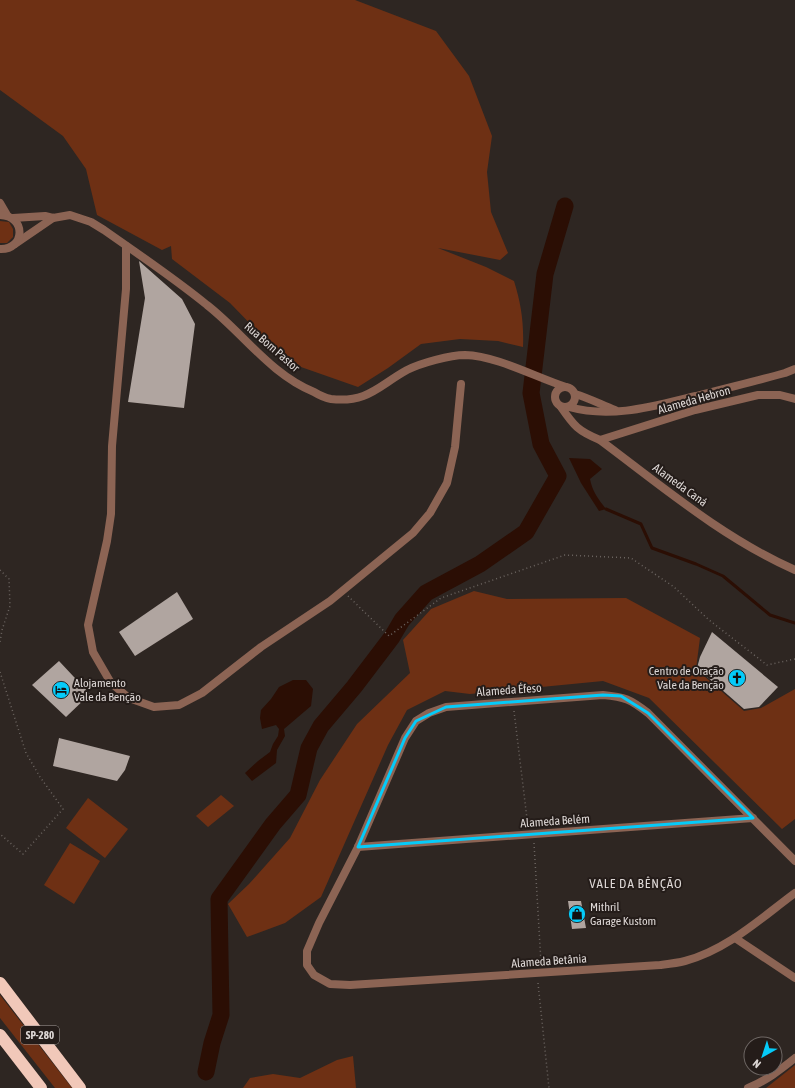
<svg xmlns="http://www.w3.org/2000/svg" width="795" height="1088" viewBox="0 0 795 1088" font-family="'Asap Condensed',sans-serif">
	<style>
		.green { fill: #6e3014 }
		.water { fill: #2b0e04 }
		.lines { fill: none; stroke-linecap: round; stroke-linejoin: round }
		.stream { stroke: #2b0e04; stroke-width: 3 }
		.river { stroke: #2b0e04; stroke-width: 17 }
		.building { fill: #b0a5a0 }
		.path { stroke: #6c6561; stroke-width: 1.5; stroke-dasharray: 1 3; stroke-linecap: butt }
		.minor { stroke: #8c6454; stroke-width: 8 }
		.tertiary { stroke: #8c6454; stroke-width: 8 }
		.motorway { stroke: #f1c8b9; stroke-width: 12 }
		.marked { fill: none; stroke: #05cbf9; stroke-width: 3; stroke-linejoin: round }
		.labels { text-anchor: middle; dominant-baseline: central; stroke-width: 4; stroke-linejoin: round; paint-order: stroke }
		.shield { fill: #241c19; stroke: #a69f9d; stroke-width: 1 }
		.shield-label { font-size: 11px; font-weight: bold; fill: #ddd7d5 }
		.street-label { font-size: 12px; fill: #ddd7d5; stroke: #241c19 }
		.poi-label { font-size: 12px; fill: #ddd7d5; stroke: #241c19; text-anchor: start }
		.neighbourhood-label { font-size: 13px; letter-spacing: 1px; fill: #ddd7d5; stroke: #241c19 }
	</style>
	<rect width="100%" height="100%" fill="#2e2622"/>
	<g class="green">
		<path d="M 0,0 L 355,0 L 436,31 L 469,76 L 492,136 L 487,172 L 491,212 L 508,253 L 500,260 L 438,248 L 486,267 L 514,281 C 521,303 524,323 523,347 L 498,341 L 460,339 L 421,344 L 388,368 L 358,387 L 301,367 L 266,340 L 230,303 L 172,259 L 171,246 L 162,250 L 97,215 L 86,169 L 63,136 L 0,90 Z"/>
		<path d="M 0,221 L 9,222 L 13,229 L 13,237 L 7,243 L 0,243 Z"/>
		<path d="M 474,591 L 507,599 L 626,598 L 700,638 L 696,669 L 744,711 L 761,708 L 795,689 L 795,819 L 782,829 L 649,698 L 603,681 L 470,694 L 445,691 L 407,710 L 388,745 L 321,897 L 285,923 L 247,937 L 228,904 L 249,884 L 290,838 L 320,780 L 357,724 L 410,673 L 403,640 L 431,609 Z"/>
		<path d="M 221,795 L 234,806 L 208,827 L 196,816 Z"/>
		<path d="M 88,798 L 128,829 L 105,858 L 66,828 Z"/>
		<path d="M 70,843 L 100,861 L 74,904 L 44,885 Z"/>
		<path d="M 0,995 L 72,1088 L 55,1088 L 0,1018 Z"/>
		<path d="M 353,1056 L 356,1088 L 243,1088 L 250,1078 L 273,1074 L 300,1078 L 337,1060 Z"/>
		<path d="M 795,1065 L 795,1088 L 766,1088 Z"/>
	</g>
	<g class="water">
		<path d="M 569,458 L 590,459 L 602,469 L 590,479 C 592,491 599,500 606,509 L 599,511 L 581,483 Z"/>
		<path d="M 293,680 L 306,680 L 313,689 L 311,706 L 284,729 L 285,736 L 277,750 L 276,763 L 252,781 L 245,773 L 258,761 L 270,752 L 273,744 L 278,736 L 279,729 L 276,725 L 262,729 L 260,718 L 261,710 L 271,699 L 279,687 Z"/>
	</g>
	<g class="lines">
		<path class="stream" d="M 606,509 L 641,524 L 652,548 L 696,564 L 723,576 L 770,615 L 795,623"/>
		<path class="river" d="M 206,1072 L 212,1043 L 221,1015 L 219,899 L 273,824 L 298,795 L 309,748 L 321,726 L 354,687 L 392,637 L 402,620 L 426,593 L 480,564 L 526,532 L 558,476 L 541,444 L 531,393 L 545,274 L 565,206"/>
	</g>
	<g class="building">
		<path d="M 139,261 L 182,299 L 195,324 L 184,408 L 128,402 L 145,298 Z"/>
		<path d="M 177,592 L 193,619 L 135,656 L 119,632 Z"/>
		<path d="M 712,632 L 778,687 L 759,707 L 744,709 L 697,668 L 700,657 Z"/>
		<path d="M 59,661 L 90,694 L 66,717 L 32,685 Z"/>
		<path d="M 59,738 L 130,756 L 125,770 L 117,781 L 53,766 Z"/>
		<path d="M 568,901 L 581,901 L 586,928 L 572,929 Z"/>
	</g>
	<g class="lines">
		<g class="path">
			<path d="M 0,570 L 9,579 L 10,606 L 2,630 L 0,642"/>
			<path d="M 348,596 L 389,636 L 441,598 L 565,555 L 631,558 L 674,587 L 709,620 L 767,665 L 795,659"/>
			<path d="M 0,672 L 26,753 L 40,777 L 63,809 L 23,854 L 0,834"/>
			<path d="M 514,711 L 528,827"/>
			<path d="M 534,843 L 541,963"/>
			<path d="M 538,983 L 549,1088"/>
		</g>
		<g class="minor">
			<path d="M 0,203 L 7,215"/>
			<path d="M 13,218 L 45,216 L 53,218 L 70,215 L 91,222 L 104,230 C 138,254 174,278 207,305 C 243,333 270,374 314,392 C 319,395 325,398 331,399 C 368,403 378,386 407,370 C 421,363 450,355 465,355 C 497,356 535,377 566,387"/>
			<path d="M 15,244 L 53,218"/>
			<path d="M 126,246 L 126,289 L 112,446 L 111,514 L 107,541 L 88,625 L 93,652 L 111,683 L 129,698 L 154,707 L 179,705 L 202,693 L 261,647 L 330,601 L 413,533 L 430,513 L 447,483 L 455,447 L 461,384"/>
			<circle cx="565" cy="397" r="10"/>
			<path d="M 575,394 C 589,398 602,405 615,410"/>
			<path d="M 561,407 C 574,426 578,431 600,440 C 663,487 723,538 795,570"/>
			<path d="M 569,407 C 612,419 654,406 696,396 C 726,388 756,381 785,373 L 795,369"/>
			<path d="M 600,440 L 695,410 L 758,395 L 780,395 L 795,399"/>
			<path d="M 358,847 L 753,818"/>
			<path d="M 795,861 L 648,713 C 630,699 625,697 603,695 L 446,707 L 429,713 L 416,721 L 405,738 L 358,847 L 319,923 L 307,951 L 307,965 L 314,975 L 330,984 L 350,985 L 660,965 C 668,964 677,963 685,961 C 727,950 761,918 795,893"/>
			<path d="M 735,938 L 795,978"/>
			<path d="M 748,1088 C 766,1081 780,1070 795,1058"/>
		</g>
		<path class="tertiary" d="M 0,215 C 27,216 25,250 0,249"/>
		<g class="motorway">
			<path d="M 0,983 L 80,1088"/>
			<path d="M 0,1035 L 41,1088"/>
		</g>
	</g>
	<path class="marked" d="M 603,695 L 621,696 L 648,713 L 753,818 L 358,847 L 405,738 L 416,721 L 446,707 Z"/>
	<defs>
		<symbol id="church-disc" viewBox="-11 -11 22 22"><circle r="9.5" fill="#05cbf9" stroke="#241c19"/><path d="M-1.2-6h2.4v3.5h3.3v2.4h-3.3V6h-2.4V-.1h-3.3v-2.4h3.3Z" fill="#111"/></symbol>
		<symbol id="hotel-disc" viewBox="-11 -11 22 22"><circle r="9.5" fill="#05cbf9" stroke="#241c19"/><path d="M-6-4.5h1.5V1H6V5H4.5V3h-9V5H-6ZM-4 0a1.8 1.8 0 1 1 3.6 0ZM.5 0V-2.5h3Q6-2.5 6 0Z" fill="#111"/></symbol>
		<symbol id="shop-disc" viewBox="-11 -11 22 22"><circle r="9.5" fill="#05cbf9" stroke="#241c19"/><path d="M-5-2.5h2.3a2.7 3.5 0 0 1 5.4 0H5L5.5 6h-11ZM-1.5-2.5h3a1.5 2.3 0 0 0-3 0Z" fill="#111"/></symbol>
	</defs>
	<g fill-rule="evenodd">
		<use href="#church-disc" x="727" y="668" width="20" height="20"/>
		<use href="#hotel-disc" x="51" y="680" width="20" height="20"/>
		<use href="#shop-disc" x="567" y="904" width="20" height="20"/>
	</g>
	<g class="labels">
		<rect class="shield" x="21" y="1026" width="38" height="18" rx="3"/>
		<g class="shield-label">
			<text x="40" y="1035">SP-280</text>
		</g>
		<g class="street-label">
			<text transform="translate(272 347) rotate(41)">Rua Bom Pastor</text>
			<text transform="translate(694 400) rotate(-16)">Alameda Hebron</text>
			<text transform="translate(680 485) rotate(36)">Alameda Caná</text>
			<text transform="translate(509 690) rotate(-4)">Alameda Éfeso</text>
			<text transform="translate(555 821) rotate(-4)">Alameda Belém</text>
			<text transform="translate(549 961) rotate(-4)">Alameda Betânia</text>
		</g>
		<g class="poi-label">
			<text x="724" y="671" text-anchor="end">Centro de Oração<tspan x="724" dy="14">Vale da Benção</tspan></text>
			<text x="74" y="683">Alojamento<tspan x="74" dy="14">Vale da Benção</tspan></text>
			<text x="590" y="907">Mithril<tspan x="590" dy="14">Garage Kustom</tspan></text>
		</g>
		<g class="neighbourhood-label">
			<text x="636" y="883">VALE DA BÊNÇÃO</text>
		</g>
	</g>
	<g transform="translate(763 1056) rotate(219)"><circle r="19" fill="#241c19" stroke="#6e6764"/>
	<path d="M0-3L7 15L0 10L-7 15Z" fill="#05cbf9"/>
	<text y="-6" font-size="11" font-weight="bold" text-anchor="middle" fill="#ddd7d5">N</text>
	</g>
</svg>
